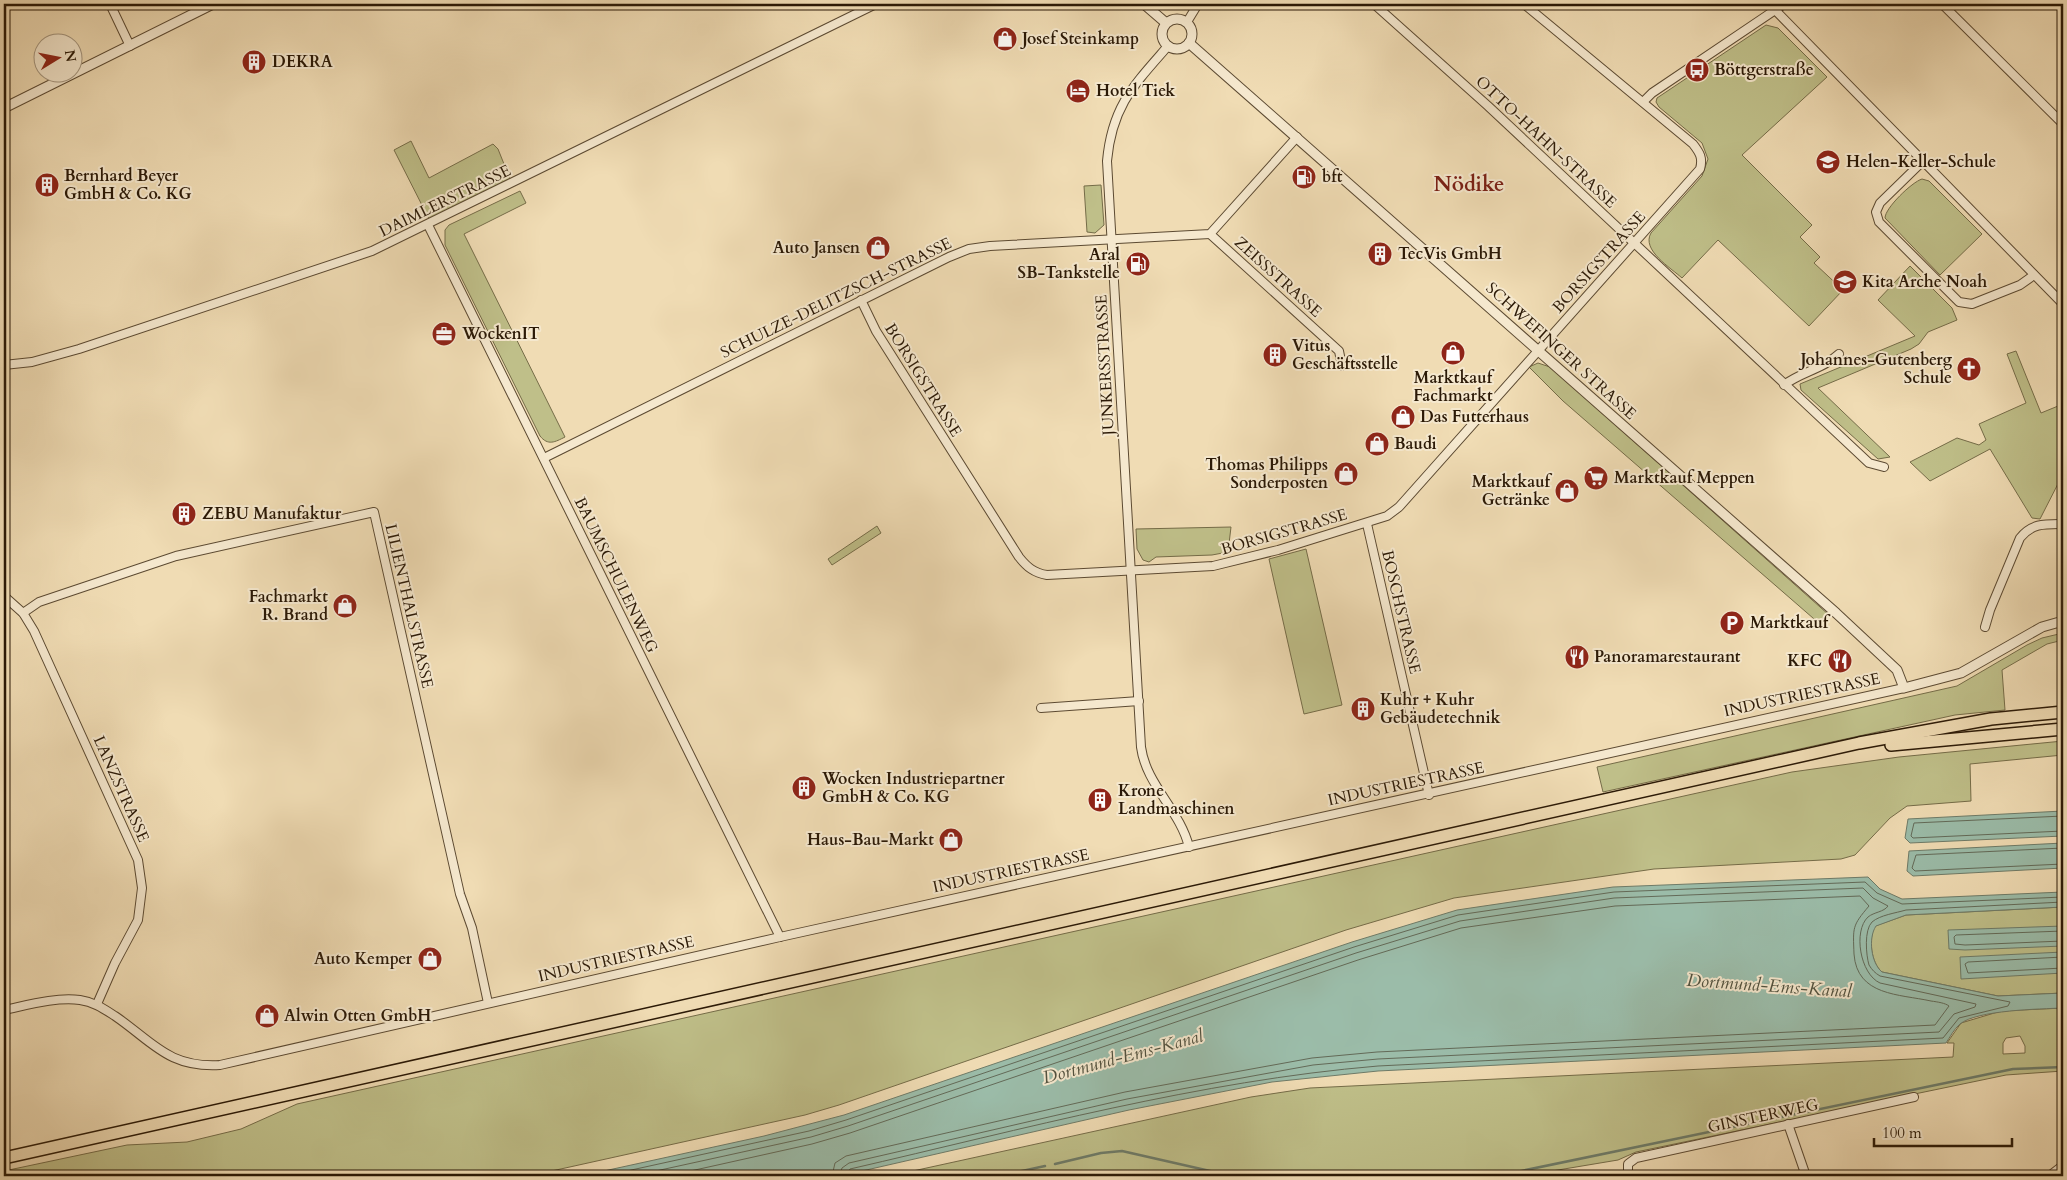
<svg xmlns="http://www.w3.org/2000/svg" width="2067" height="1180" viewBox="0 0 2067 1180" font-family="Cardo,serif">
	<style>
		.green { fill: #bfbf89; stroke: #756c48; fill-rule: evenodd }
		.water { fill: #9bbca9; stroke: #6e7b68 }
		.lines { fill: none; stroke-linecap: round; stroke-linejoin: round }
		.shore { stroke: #636a58; stroke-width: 1 }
		.stream { stroke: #6e7b68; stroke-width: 2.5 }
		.minor-casing { stroke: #5c4a32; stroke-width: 10 }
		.tertiary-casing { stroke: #5c4a32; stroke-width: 11 }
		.primary-casing { stroke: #2b1906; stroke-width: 14 }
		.minor { stroke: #f5e8ce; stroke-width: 8 }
		.tertiary { stroke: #f5e8ce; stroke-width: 9 }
		.primary { stroke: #f0dcb4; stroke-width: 11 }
		.labels { text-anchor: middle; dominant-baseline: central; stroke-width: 4; stroke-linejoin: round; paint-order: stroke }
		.poi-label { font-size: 16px; font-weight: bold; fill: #2b1906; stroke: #f5e8ce; text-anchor: start }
		.street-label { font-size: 16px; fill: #2b1906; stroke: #f5e8ce }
		.water-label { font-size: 18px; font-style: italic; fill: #52523f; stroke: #f5e8ce }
		.district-label { font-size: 21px; font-weight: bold; fill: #7a1f14; stroke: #f5e8ce }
	</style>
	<rect width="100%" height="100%" fill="#f0dcb4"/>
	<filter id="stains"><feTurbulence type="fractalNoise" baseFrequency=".004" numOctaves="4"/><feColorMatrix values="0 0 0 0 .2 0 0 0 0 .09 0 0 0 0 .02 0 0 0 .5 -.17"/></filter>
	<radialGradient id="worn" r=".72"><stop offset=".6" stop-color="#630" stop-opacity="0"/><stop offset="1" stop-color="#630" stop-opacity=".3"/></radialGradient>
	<g class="green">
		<path d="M 1766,25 L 1778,28 L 1827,77 L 1742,155 L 1812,225 L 1800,237 L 1820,257 L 1814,263 L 1843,290 L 1809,326 L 1718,240 L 1682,278 C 1671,268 1641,250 1651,233 L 1702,176 L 1708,159 L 1702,143 L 1659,107 L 1656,102 L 1657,98 Z"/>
		<path d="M 411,141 L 429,178 L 493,144 L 498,149 L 510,179 L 429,219 L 394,150 Z"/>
		<path d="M 1922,179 L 1929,181 L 1982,234 L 1940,275 L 1885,218 C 1885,208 1912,182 1922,179 Z"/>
		<path d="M 1101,185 L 1104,225 L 1095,233 L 1087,232 L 1084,186 Z"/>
		<path d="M 520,191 L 526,203 L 464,234 L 565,437 C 555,442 548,446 540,436 L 445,245 L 445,230 L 449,225 Z"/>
		<path d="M 1910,266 L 1952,308 L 1957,320 L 1928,332 L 1919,344 L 1911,349 L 1818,388 L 1890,457 L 1878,459 L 1801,390 L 1800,384 L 1915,336 L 1878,300 Z"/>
		<path d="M 2016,351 L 2041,413 L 2063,404 L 2063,474 L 2040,519 L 2032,518 L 1990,449 L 1930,481 L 1910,462 L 1957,438 L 1979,445 L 1986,440 L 1979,424 L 2026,403 L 2007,354 Z"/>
		<path d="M 1538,363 L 1550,367 L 1829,615 L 1821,625 L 1563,401 L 1529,367 Z"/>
		<path d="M 877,526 L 881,533 L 832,565 L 828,559 Z"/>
		<path d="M 1231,527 L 1228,552 L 1212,555 L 1156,557 L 1149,562 L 1143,560 L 1137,549 L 1136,529 Z"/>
		<path d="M 1306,549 L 1342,705 L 1304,714 L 1269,559 Z"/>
		<path d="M 2063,633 L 2063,640 L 2047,644 L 2002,670 L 2005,710 L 1955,715 L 1603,792 L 1597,767 L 1957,686 L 2027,645 L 2042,638 Z"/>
		<path d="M 2063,741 L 2063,755 L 1970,764 L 1971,801 L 1907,806 L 1890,818 L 1855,855 L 1841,859 L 1654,869 L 1454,898 L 1346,930 L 839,1105 L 805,1115 L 529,1176 L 4,1176 L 4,1171 L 127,1145 L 187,1142 L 241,1129 L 297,1104 L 1792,772 L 1899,757 Z"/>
		<path d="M 2063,907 L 2063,993 L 1998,996 L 1882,972 C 1871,963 1868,938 1875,926 L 1906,915 Z"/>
		<path d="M 2063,1008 L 2063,1071 L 2006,1075 L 1636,1152 L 1618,1160 L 1522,1176 L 890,1176 L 1251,1097 L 1310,1088 L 1953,1057 L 1954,1043 L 1947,1043 L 1961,1023 L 2001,1011 ZM 2020,1036 L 2025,1046 L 2025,1053 L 2003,1054 L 2003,1043 L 2006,1038 Z"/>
	</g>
	<g class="water">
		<path d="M 2063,811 L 2063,836 L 1910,843 L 1905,838 L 1908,819 Z"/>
		<path d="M 2063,843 L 2063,868 L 1913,876 L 1907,871 L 1909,851 Z"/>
		<path d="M 1868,877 L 1880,889 L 1902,899 L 2063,892 L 2063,907 L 1906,915 L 1876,926 C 1868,938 1871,963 1882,972 L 1998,996 L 2063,993 L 2063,1008 C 2040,1009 1977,1010 1960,1024 C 1954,1029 1950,1037 1946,1043 L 1378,1071 L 1272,1082 L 1129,1110 L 840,1176 L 581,1176 L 764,1136 L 844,1115 L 1352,942 L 1457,910 L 1613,887 Z"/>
		<path d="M 2063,926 L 2063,946 L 1965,950 L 1949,949 L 1948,930 Z"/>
		<path d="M 2063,952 L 2063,973 L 1961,979 L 1960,957 Z"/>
	</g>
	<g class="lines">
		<g class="shore">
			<path d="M 2063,816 L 1914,823 L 1911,836 L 1913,838 L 2063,831"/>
			<path d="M 2063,848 L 1916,855 L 1912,868 L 1915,871 L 2063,864"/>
			<path d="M 2063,931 L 1956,935 L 1954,937 L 1955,944 L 1965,945 L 2063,941"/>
			<path d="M 2063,957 L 1968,962 L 1965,964 L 1968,973 L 2063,968"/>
			<path d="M 604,1176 L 809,1131 L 846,1120 L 1354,947 L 1458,915 L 1614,892 L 1865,882 L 1877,893 L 1902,904 L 2063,897"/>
			<path d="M 633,1176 L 811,1137 L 848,1126 L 1356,953 L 1460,921 L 1614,898 L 1863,888 L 1873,898 L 1888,906 C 1884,912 1874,912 1868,917 C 1853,931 1860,974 1880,983 L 1976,1004 L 1975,1007 L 1954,1014 L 1939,1032 L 1378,1059 L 1313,1065 L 1127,1099 L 849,1163 L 842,1168 L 839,1176"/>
			<path d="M 668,1176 L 812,1144 L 850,1133 L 1358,960 L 1461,928 L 1615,906 L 1860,896 L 1869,906 C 1852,926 1853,927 1854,954 C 1857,996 1899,994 1931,1001 C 1938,1002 1945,1003 1949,1006 L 1935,1025 L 1377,1052 L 1312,1058 L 1125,1092 L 846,1156 L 835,1163 L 832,1176"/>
			<path d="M 846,1176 L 850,1169 C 1024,1129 1199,1081 1378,1066 L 1943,1038 L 1959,1018 L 2008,1006 L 2010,1002 L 1880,976 C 1875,973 1872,970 1869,965 C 1866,955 1864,930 1872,922 C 1880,915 1896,913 1906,910 L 2063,902"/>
		</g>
		<g class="stream">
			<path d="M 1055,1164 L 1101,1153 L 1122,1151 L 1232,1176"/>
			<path d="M 999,1176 L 1045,1166"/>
			<path d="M 1497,1176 L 2013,1069 L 2063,1067"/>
		</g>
		<defs>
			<g id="minor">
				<path d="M 110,4 L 130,46"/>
				<path d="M 1374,4 L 1488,106 L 1869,463 L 1884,467"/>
				<path d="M 1942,4 L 2063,124"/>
				<path d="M 1775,10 L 2063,304"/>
				<path d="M 1187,22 L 1198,4"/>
				<path d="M 1168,46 C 1134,85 1112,106 1107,161 L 1141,747 C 1146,785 1180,810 1189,847"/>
				<path d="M 1643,102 L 1652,93 L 1784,4"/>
				<path d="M 1922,162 L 1880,203 L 1876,212 L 1879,222 L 1959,302 L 1972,304 L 2020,285 L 2034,275"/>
				<path d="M 428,225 L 780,937"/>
				<path d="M 1210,234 L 1339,351 L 1342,366"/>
				<path d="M 861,300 L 876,331 L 1019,557 C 1027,567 1034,573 1047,575 L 1213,566 L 1278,550 L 1387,516 L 1399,507 L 1700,169 C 1703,158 1700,153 1693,144 L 1524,4"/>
				<path d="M 4,365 L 32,362 L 79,349 L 372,251 L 876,4"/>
				<path d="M 1784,385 C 1801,372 1823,369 1839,354"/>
				<path d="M 544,458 L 949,257 L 969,249 L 990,246 L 1210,234 L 1297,137"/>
				<path d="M 1367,524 L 1429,795"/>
				<path d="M 4,596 L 23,613 L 34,631 L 138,860 L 142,888 L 138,920 L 115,963 L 97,1004"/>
				<path d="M 23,613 L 39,602 L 176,556 L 374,512 L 460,894 L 472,928 L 488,1003"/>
				<path d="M 1985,627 L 1990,610 L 2020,538 C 2032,523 2045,524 2063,524"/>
				<path d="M 1041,708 L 1139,701"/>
				<path d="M 4,1010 C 28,1005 55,997 80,1000 C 94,1002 104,1009 115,1016 C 153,1042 168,1068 220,1065 L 780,937 L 1904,688"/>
				<path d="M 1788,1124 L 1806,1176"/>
				<path d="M 1628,1176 L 1628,1164 L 1636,1158 L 1914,1097"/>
			</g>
			<g id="tertiary">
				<path d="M 1144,4 L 1166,23"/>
				<circle cx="1177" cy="34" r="15"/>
				<path d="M 1189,43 L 1836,613 L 1897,670 L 1904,688 L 1961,673 L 2042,627 L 2063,621"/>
				<path d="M 4,108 L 213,4"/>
				<path d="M 2050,1176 L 2063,1166"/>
			</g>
			<g id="primary">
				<path d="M 1891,745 L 2063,729"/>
				<path d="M 4,1158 L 1859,743 L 1991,719 L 2063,712"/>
			</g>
		</defs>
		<use href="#minor" class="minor-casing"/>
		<use href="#tertiary" class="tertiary-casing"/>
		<use href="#primary" class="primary-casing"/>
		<use href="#minor" class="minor"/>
		<use href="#tertiary" class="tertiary"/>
		<use href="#primary" class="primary"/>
	</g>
	<defs>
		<symbol id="shop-disc" viewBox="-11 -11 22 22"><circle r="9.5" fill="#8f2418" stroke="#f5e8ce"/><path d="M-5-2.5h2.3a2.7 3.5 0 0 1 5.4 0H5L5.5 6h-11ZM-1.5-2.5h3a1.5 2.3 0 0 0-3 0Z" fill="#fff"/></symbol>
		<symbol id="building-disc" viewBox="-11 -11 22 22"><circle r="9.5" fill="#8f2418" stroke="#f5e8ce"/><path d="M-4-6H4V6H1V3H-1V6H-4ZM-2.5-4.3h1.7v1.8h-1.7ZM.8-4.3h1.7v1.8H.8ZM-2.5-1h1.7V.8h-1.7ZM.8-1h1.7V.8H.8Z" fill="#fff"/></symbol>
		<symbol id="bus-disc" viewBox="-11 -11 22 22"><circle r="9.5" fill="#8f2418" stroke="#f5e8ce"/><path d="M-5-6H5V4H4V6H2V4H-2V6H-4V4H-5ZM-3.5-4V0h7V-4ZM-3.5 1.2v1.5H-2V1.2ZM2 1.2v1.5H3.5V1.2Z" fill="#fff"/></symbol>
		<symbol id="hotel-disc" viewBox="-11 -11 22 22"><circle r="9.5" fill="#8f2418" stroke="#f5e8ce"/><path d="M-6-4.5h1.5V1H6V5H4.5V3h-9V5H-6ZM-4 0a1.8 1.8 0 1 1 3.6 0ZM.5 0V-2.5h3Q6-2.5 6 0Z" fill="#fff"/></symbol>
		<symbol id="school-disc" viewBox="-11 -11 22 22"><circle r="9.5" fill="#8f2418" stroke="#f5e8ce"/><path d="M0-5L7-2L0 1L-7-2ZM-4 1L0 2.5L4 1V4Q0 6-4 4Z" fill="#fff"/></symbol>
		<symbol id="fuel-disc" viewBox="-11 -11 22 22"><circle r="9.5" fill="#8f2418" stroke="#f5e8ce"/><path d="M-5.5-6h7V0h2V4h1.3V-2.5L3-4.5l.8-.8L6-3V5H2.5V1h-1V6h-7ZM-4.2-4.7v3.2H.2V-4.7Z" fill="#fff"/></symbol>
		<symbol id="office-disc" viewBox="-11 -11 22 22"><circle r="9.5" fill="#8f2418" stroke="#f5e8ce"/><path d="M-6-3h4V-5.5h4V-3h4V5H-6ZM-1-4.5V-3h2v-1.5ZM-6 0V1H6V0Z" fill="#fff"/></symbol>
		<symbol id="church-disc" viewBox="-11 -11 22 22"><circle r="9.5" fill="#8f2418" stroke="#f5e8ce"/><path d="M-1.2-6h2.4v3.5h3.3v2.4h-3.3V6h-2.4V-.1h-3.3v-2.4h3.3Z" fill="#fff"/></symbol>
		<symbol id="supermarket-disc" viewBox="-11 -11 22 22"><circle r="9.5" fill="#8f2418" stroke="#f5e8ce"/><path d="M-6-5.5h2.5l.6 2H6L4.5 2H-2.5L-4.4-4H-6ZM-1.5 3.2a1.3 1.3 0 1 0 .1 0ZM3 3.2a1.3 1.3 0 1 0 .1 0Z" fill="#fff"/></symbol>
		<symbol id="parking-disc" viewBox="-11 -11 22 22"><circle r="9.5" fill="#8f2418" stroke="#f5e8ce"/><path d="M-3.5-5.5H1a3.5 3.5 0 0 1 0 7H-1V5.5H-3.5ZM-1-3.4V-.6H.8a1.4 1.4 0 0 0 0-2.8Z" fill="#fff"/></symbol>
		<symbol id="restaurant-disc" viewBox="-11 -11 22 22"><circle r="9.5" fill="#8f2418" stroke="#f5e8ce"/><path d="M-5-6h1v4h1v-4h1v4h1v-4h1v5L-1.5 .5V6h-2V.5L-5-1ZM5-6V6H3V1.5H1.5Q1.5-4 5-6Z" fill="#fff"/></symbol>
	</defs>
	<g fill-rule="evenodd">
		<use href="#shop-disc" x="991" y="25" width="28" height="28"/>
		<use href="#building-disc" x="240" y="48" width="28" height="28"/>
		<use href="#bus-disc" x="1683" y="56" width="28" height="28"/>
		<use href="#hotel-disc" x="1064" y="77" width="28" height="28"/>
		<use href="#school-disc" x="1814" y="148" width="28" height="28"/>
		<use href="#fuel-disc" x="1290" y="163" width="28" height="28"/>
		<use href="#building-disc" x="33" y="171" width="28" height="28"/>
		<use href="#shop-disc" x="864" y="234" width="28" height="28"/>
		<use href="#building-disc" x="1366" y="240" width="28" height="28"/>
		<use href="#fuel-disc" x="1124" y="250" width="28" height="28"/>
		<use href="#school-disc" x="1831" y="268" width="28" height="28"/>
		<use href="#office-disc" x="430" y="320" width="28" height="28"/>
		<use href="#shop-disc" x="1439" y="339" width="28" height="28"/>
		<use href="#building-disc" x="1261" y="341" width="28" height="28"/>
		<use href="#church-disc" x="1955" y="355" width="28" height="28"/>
		<use href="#shop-disc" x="1389" y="403" width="28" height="28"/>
		<use href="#shop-disc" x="1363" y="430" width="28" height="28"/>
		<use href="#shop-disc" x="1332" y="460" width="28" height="28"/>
		<use href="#supermarket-disc" x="1582" y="464" width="28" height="28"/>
		<use href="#shop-disc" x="1553" y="477" width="28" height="28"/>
		<use href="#building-disc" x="170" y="500" width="28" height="28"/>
		<use href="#shop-disc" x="331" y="592" width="28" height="28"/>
		<use href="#parking-disc" x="1718" y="609" width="28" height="28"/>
		<use href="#restaurant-disc" x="1563" y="643" width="28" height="28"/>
		<use href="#restaurant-disc" x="1826" y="647" width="28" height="28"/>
		<use href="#building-disc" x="1349" y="695" width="28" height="28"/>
		<use href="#building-disc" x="790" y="774" width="28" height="28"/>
		<use href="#building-disc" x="1086" y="786" width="28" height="28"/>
		<use href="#shop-disc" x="937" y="826" width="28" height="28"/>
		<use href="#shop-disc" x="416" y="945" width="28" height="28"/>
		<use href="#shop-disc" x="253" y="1002" width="28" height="28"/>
	</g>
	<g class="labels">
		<g class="poi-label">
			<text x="1022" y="39">Josef Steinkamp</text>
			<text x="272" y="62">DEKRA</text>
			<text x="1714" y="70">Böttgerstraße</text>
			<text x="1096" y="91">Hotel Tiek</text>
			<text x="1846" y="162">Helen-Keller-Schule</text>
			<text x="64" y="176">Bernhard Beyer<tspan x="64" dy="18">GmbH &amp; Co. KG</tspan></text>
			<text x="1322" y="177">bft</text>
			<text x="860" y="248" text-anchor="end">Auto Jansen</text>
			<text x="1398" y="254">TecVis GmbH</text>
			<text x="1120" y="255" text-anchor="end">Aral<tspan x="1120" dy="18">SB-Tankstelle</tspan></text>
			<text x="1862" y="282">Kita Arche Noah</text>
			<text x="462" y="334">WockenIT</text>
			<text x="1292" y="346">Vitus<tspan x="1292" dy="18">Geschäftsstelle</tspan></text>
			<text x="1952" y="360" text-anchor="end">Johannes-Gutenberg<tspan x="1952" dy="18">Schule</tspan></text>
			<text x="1453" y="378" text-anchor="middle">Marktkauf<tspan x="1453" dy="18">Fachmarkt</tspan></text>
			<text x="1420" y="417">Das Futterhaus</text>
			<text x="1394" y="444">Baudi</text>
			<text x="1328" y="465" text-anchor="end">Thomas Philipps<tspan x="1328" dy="18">Sonderposten</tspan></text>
			<text x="1614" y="478">Marktkauf Meppen</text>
			<text x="1550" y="482" text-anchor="end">Marktkauf<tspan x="1550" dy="18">Getränke</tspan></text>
			<text x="202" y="514">ZEBU Manufaktur</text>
			<text x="328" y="597" text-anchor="end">Fachmarkt<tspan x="328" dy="18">R. Brand</tspan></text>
			<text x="1750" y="623">Marktkauf</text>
			<text x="1594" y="657">Panoramarestaurant</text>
			<text x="1822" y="661" text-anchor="end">KFC</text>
			<text x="1380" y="700">Kuhr + Kuhr<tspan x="1380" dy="18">Gebäudetechnik</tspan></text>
			<text x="822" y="779">Wocken Industriepartner<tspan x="822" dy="18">GmbH &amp; Co. KG</tspan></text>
			<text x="1118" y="791">Krone<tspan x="1118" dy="18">Landmaschinen</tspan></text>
			<text x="934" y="840" text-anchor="end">Haus-Bau-Markt</text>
			<text x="412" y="959" text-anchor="end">Auto Kemper</text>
			<text x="284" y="1016">Alwin Otten GmbH</text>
		</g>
		<g class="street-label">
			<text transform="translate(1546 142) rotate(43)">OTTO-HAHN-STRASSE</text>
			<text transform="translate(445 201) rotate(-26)">DAIMLERSTRASSE</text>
			<text transform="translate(1599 262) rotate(-48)">BORSIGSTRASSE</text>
			<text transform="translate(1278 277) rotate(42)">ZEISSSTRASSE</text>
			<text transform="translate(836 298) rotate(-26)">SCHULZE-DELITZSCH-STRASSE</text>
			<text transform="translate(1561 351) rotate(42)">SCHWEFINGER STRASSE</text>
			<text transform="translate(1105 365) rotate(-93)">JUNKERSSTRASSE</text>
			<text transform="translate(923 380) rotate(58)">BORSIGSTRASSE</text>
			<text transform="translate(1284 532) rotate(-16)">BORSIGSTRASSE</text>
			<text transform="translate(616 575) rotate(64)">BAUMSCHULENWEG</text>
			<text transform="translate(409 606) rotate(77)">LILIENTHALSTRASSE</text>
			<text transform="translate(1401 612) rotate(77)">BOSCHSTRASSE</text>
			<text transform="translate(1802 695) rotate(-12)">INDUSTRIESTRASSE</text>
			<text transform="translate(1406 784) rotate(-12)">INDUSTRIESTRASSE</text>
			<text transform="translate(121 789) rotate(66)">LANZSTRASSE</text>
			<text transform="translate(1011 871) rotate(-12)">INDUSTRIESTRASSE</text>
			<text transform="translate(616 959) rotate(-13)">INDUSTRIESTRASSE</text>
			<text transform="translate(1763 1116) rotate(-12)">GINSTERWEG</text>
		</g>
		<g class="water-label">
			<text transform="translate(1769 986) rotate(4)">Dortmund-Ems-Kanal</text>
			<text transform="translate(1123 1057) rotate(-15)">Dortmund-Ems-Kanal</text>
		</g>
		<g class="district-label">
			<text x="1469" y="184">Nödike</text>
		</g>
	</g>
	<rect width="2067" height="1180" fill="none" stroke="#f0dcb4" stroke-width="20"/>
	<rect x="5" y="5" width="2057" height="1170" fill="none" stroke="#2b1906" stroke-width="2.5"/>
	<rect x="10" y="10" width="2047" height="1160" fill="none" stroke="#2b1906"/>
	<g transform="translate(58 58) rotate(80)"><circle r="24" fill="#f5e8ce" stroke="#a4957e"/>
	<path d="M0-4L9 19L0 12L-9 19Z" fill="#8f2418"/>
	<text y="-8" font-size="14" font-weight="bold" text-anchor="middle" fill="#2b1906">N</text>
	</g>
	<path d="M1874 1138v8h138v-8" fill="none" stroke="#2b1906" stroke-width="2.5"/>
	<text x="1882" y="1138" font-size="15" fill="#2b1906" stroke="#f5e8ce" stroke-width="4" paint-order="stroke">100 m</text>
	<rect width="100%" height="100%" filter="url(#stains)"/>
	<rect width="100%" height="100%" fill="url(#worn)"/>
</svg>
